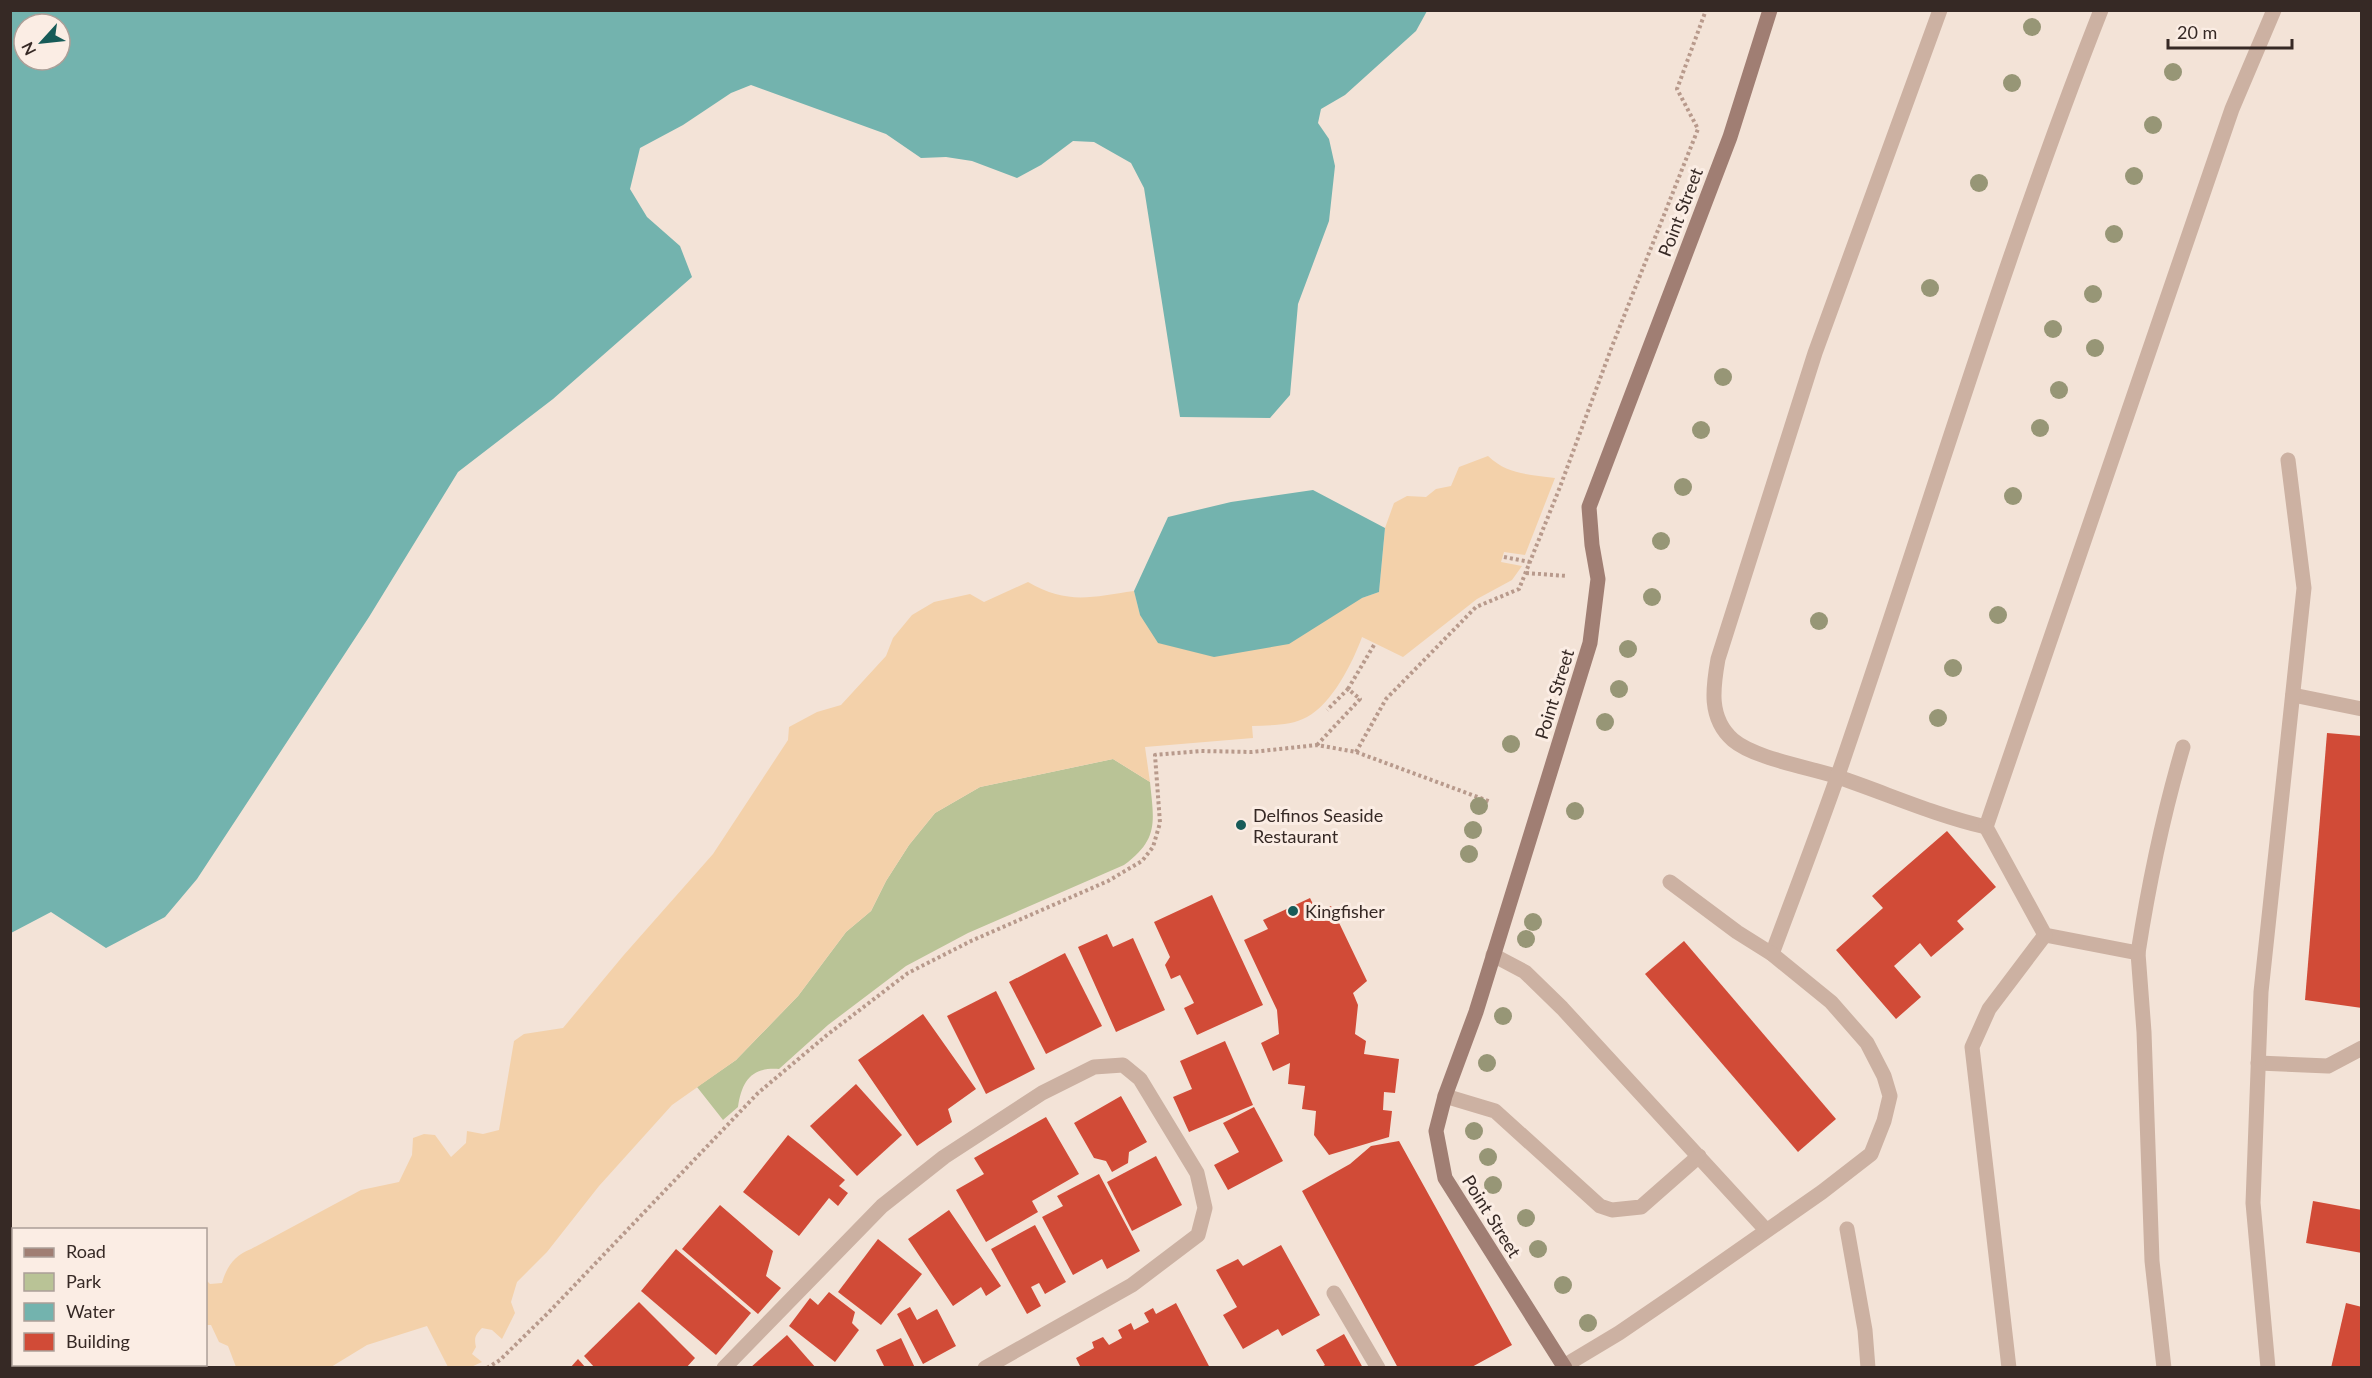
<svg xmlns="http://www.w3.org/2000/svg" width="2372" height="1378" viewBox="0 0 2372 1378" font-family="Lato,sans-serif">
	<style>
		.green { fill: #b9c396 }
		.sand { fill: #f3d1aa }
		.water { fill: #73b3ae; fill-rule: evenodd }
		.building { fill: #d14b37 }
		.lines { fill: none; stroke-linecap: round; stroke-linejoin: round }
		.path { stroke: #b89a8c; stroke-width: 4; stroke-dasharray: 3 3; stroke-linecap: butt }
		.lane { stroke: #ccb1a2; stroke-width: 15 }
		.street { stroke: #ccb1a2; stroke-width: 15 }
		.secondary { stroke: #a07e73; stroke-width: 15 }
		.tree { fill: #979676 }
		.poi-dot { fill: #175b58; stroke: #fbede4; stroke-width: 2 }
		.labels { text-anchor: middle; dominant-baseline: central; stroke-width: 6; stroke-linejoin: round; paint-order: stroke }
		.street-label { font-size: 18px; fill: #362925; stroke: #fbede4 }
		.poi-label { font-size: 18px; fill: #362925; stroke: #fbede4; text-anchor: start }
	</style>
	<rect width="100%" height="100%" fill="#f3e3d7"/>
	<path class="green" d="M 1113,759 L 1150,782 C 1154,822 1159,839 1124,865 L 968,933 L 906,966 L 828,1025 L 779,1069 C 751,1067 742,1081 738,1107 L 723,1120 L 697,1087 L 736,1060 L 798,996 L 846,932 L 871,911 L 886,881 L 909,845 L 935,813 L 980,787 Z"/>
	<path class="sand" d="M 1488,456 C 1508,475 1528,474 1555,478 L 1525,555 L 1504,552 L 1501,562 L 1522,566 L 1512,580 L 1477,599 L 1403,657 L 1362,637 C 1353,662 1332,704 1307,717 C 1291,726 1270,725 1252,726 L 1253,738 L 1145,747 L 1150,782 L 1113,759 L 980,787 L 935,813 L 909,845 L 886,881 L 871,911 L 846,932 L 798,996 L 736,1060 L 672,1105 L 599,1186 L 547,1252 L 517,1282 L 511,1302 L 515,1313 L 502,1339 L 492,1330 L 482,1328 C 475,1335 474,1338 476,1347 L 472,1354 L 482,1362 L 471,1367 L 448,1367 L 427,1326 L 367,1345 L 331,1367 L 236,1367 L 228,1346 L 219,1342 L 211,1325 L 206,1325 L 206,1280 L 210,1284 L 222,1283 C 227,1266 234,1256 251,1249 L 361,1190 L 399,1182 L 412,1155 L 413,1138 L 424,1134 L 435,1135 L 451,1157 L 466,1143 L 467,1131 L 483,1134 L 499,1130 L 514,1041 L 524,1034 L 563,1028 L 623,956 L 713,854 L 788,740 L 789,727 L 817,712 L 841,705 L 886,656 L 893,638 L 912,615 L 934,602 L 970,594 L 984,602 L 1028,582 C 1067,605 1092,597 1134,591 L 1140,615 L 1362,598 L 1379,592 L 1385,528 L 1394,503 L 1407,496 L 1426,497 L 1436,489 L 1451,486 L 1459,467 Z"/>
	<g class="water">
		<path d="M 11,10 L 1427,10 L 1427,11 L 1416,31 L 1345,95 L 1321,109 L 1318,123 L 1329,139 L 1335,166 L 1329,221 L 1298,304 L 1290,395 L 1270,418 L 1180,417 L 1144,188 L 1131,163 L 1094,142 L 1073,141 L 1041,165 L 1017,178 L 972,161 L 946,157 L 921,158 L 886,134 L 751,85 L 731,93 L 683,125 L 640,148 L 630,189 L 647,217 L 680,246 L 692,277 L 553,399 L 458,472 L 369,617 L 197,879 L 165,917 L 106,948 L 51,912 L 11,933 ZM 24,24 L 60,24 L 60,60 L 24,60 Z"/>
		<path d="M 1313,490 L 1385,528 L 1379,592 L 1362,598 L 1289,644 L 1214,657 L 1158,643 L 1140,615 L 1134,591 L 1168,517 L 1231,502 Z"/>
	</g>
	<g class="building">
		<path d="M 2327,733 L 2362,736 L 2362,1008 L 2305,1000 Z"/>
		<path d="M 1947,831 L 1996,887 L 1957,921 L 1964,929 L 1931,957 L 1920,943 L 1894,966 L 1921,997 L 1896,1019 L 1836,950 L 1883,908 L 1872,896 Z"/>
		<path d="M 1212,895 L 1263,1005 L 1197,1035 L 1184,1008 L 1194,1003 L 1180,975 L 1171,979 L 1165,965 L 1170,957 L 1154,922 Z"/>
		<path d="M 1310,898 L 1317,912 L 1331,906 L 1367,981 L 1353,993 L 1358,1005 L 1355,1034 L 1366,1041 L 1364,1054 L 1399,1059 L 1395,1093 L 1384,1092 L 1383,1110 L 1392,1111 L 1389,1137 L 1329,1155 L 1314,1135 L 1316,1111 L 1302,1109 L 1305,1086 L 1288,1084 L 1290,1063 L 1273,1071 L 1261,1043 L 1279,1034 L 1277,1010 L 1244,940 L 1268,929 L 1263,920 Z"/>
		<path d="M 1107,934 L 1113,947 L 1133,938 L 1165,1010 L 1116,1032 L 1078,947 Z"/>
		<path d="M 1684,941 L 1836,1119 L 1798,1152 L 1645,974 Z"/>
		<path d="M 1065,953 L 1102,1026 L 1046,1054 L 1009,982 Z"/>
		<path d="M 996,991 L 1035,1069 L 986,1094 L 947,1016 Z"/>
		<path d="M 923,1014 L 976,1089 L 948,1109 L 952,1122 L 917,1146 L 858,1060 Z"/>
		<path d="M 1225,1041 L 1253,1105 L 1189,1132 L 1173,1097 L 1192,1089 L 1180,1061 Z"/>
		<path d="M 856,1084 L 902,1135 L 857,1176 L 810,1126 Z"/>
		<path d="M 1121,1096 L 1147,1142 L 1129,1152 L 1128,1163 L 1112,1172 L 1106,1161 L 1094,1158 L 1074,1123 Z"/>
		<path d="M 1254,1107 L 1283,1161 L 1228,1190 L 1214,1165 L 1239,1152 L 1223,1123 Z"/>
		<path d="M 1046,1117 L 1079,1174 L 1032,1201 L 1038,1212 L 986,1242 L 956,1190 L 984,1174 L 974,1158 Z"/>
		<path d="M 788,1135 L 845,1180 L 839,1186 L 848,1193 L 838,1206 L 829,1198 L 799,1236 L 743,1192 Z"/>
		<path d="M 1399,1141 L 1512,1345 L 1470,1368 L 1398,1368 L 1302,1191 L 1350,1164 L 1371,1146 Z"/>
		<path d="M 1156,1156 L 1182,1205 L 1132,1231 L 1107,1182 Z"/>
		<path d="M 1099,1174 L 1140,1251 L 1107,1269 L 1102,1259 L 1073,1275 L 1042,1217 L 1063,1206 L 1057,1196 Z"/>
		<path d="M 2313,1201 L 2362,1210 L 2362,1253 L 2306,1243 Z"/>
		<path d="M 720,1205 L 773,1251 L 766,1276 L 781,1288 L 758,1314 L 682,1249 Z"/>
		<path d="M 949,1210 L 1001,1286 L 986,1296 L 981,1287 L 953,1306 L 908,1239 Z"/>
		<path d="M 1035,1225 L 1066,1282 L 1045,1294 L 1039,1283 L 1031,1287 L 1041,1306 L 1027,1314 L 991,1249 Z"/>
		<path d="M 878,1239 L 922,1274 L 881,1325 L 838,1292 Z"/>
		<path d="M 1281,1245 L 1320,1315 L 1282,1336 L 1278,1329 L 1243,1349 L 1223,1315 L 1237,1307 L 1216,1270 L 1238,1259 L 1243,1266 Z"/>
		<path d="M 676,1249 L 751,1313 L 716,1355 L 641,1291 Z"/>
		<path d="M 829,1292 L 855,1312 L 852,1323 L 859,1330 L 835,1362 L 789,1326 L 810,1298 L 818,1305 Z"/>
		<path d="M 639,1302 L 695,1358 L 686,1368 L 595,1368 L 584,1356 Z"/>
		<path d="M 1176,1303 L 1210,1368 L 1081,1368 L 1076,1358 L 1094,1348 L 1092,1342 L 1103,1337 L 1109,1345 L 1122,1338 L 1118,1330 L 1131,1323 L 1134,1330 L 1149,1322 L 1144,1313 L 1153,1308 L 1156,1314 Z"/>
		<path d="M 2346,1303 L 2362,1307 L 2362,1368 L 2331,1368 Z"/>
		<path d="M 910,1307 L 917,1320 L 937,1309 L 956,1346 L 923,1364 L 897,1314 Z"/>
		<path d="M 1344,1334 L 1363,1368 L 1320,1368 L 1325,1365 L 1316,1350 Z"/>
		<path d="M 787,1335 L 816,1368 L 750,1368 Z"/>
		<path d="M 901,1338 L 915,1368 L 885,1368 L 876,1350 Z"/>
		<path d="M 578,1359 L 586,1368 L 570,1368 Z"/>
	</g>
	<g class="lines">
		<g class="path">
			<path d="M 1504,557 L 1530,562"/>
			<path d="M 1526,573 L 1567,576"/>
			<path d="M 1348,689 L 1374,645"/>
			<path d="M 1317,745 L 1360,699 L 1348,689 L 1327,710"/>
			<path d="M 1356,752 L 1386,699 L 1476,607 L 1519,589 L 1560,487 L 1611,349 L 1698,129 L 1677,89 L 1706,10"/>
			<path d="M 487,1368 L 500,1360 L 549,1312 L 758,1093 L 827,1035 L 908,973 L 971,941 L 1108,881 L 1142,861 L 1153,847 L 1160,823 L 1155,755 L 1201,751 L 1252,752 L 1317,745 L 1356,752 L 1491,802"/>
		</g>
		<g class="lane">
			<path d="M 1940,10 L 1815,353 L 1718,659 C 1713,687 1708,718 1733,740 C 1754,758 1807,767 1835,776 C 1886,793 1934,815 1986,827 L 2232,109 L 2274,10"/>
			<path d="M 2293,695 L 2362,709"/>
			<path d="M 1986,827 L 2045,935 L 2138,953 C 2149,882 2163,815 2183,747"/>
			<path d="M 2138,953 L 2144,1032 L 2152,1261 L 2164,1368"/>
			<path d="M 1772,954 C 1794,895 1817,835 1838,775 C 1926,520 2002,261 2101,10"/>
			<path d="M 1493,955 L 1525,972 L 1562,1008 L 1766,1230"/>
			<path d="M 2258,1063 L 2328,1066 L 2362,1048"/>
			<path d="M 1445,1096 L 1495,1111 L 1600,1206 L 1612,1210 L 1641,1207 L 1699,1156"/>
			<path d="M 1847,1229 L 1865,1330 L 1868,1368"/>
			<path d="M 1334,1293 L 1378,1368"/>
			<path d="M 1564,1366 L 1619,1333 L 1679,1292 L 1822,1192 L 1871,1154 L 1884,1121 L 1890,1096 L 1884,1076 L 1867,1043 L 1831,1002 L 1772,954 L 1737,932 L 1670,882"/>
			<path d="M 2009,1368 L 1972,1047 L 1989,1009 L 2045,935"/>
		</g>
		<g class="street">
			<path d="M 724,1368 L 882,1206 L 944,1157 L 1042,1093 L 1094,1067 L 1123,1065 L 1140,1079 L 1197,1173 L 1205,1208 L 1198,1235 L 1132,1285 L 985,1368"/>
			<path d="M 2268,1368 L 2253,1203 L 2261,992 L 2304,588 L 2288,460"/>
		</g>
		<path class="secondary" d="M 1565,1368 L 1445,1178 L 1436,1131 L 1445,1096 L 1476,1012 L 1590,643 L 1598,579 L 1592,545 L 1589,507 L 1730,137 L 1770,10"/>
	</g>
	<g class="tree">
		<circle cx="2032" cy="27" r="9"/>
		<circle cx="2173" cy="72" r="9"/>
		<circle cx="2012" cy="83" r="9"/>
		<circle cx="2153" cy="125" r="9"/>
		<circle cx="2134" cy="176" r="9"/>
		<circle cx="1979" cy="183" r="9"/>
		<circle cx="2114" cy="234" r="9"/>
		<circle cx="1930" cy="288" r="9"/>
		<circle cx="2093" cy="294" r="9"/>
		<circle cx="2053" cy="329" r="9"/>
		<circle cx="2095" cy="348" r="9"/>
		<circle cx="1723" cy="377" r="9"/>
		<circle cx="2059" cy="390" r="9"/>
		<circle cx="2040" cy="428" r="9"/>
		<circle cx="1701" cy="430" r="9"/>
		<circle cx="1683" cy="487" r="9"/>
		<circle cx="2013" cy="496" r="9"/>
		<circle cx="1661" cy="541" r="9"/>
		<circle cx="1652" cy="597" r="9"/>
		<circle cx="1998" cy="615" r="9"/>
		<circle cx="1819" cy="621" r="9"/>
		<circle cx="1628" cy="649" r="9"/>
		<circle cx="1953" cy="668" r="9"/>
		<circle cx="1619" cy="689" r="9"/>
		<circle cx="1938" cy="718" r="9"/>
		<circle cx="1605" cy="722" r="9"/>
		<circle cx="1511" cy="744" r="9"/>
		<circle cx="1479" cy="806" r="9"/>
		<circle cx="1575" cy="811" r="9"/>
		<circle cx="1473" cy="830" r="9"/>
		<circle cx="1469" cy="854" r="9"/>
		<circle cx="1533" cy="922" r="9"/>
		<circle cx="1526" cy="939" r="9"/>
		<circle cx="1503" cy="1016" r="9"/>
		<circle cx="1487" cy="1063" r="9"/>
		<circle cx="1474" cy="1131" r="9"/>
		<circle cx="1488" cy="1157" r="9"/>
		<circle cx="1493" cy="1185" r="9"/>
		<circle cx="1526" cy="1218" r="9"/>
		<circle cx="1538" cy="1249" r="9"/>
		<circle cx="1563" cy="1285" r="9"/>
		<circle cx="1588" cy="1323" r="9"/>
	</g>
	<g class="poi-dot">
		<circle cx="1241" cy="825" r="6"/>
		<circle cx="1293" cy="911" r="6"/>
	</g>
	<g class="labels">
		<g class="street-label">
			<text transform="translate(1680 212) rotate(-69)">Point Street</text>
			<text transform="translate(1554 694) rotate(-73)">Point Street</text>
			<text transform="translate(1492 1216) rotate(58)">Point Street</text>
		</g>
		<g class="poi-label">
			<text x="1253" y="815">Delfinos Seaside<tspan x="1253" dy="21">Restaurant</tspan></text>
			<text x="1305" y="911">Kingfisher</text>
		</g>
	</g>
	<rect width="2372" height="1378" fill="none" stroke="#362925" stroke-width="24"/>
	<rect x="12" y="1228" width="195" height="138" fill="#fbede4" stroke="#ac9f98" stroke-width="1.5"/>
	<rect x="24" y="1248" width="30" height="9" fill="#a07e73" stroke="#ac9f98" stroke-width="1.5"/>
	<text x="66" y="1258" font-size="18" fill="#362925">Road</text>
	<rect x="24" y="1273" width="30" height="18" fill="#b9c396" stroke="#ac9f98" stroke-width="1.5"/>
	<text x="66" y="1288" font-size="18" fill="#362925">Park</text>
	<rect x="24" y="1303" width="30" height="18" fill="#73b3ae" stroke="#ac9f98" stroke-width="1.5"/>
	<text x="66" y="1318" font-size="18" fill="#362925">Water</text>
	<rect x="24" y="1333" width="30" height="18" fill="#d14b37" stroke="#ac9f98" stroke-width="1.5"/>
	<text x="66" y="1348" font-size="18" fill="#362925">Building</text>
	<g transform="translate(42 42) rotate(243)"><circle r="28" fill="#fbede4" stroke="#ac9f98" stroke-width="1.5"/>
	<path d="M0-4.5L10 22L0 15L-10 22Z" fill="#175b58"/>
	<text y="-9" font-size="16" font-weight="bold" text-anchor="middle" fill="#362925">N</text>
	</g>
	<path d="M2168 39v9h124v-9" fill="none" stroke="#362925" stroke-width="3"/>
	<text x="2177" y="39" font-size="18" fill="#362925" stroke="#fbede4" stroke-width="4.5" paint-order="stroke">20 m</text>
</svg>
